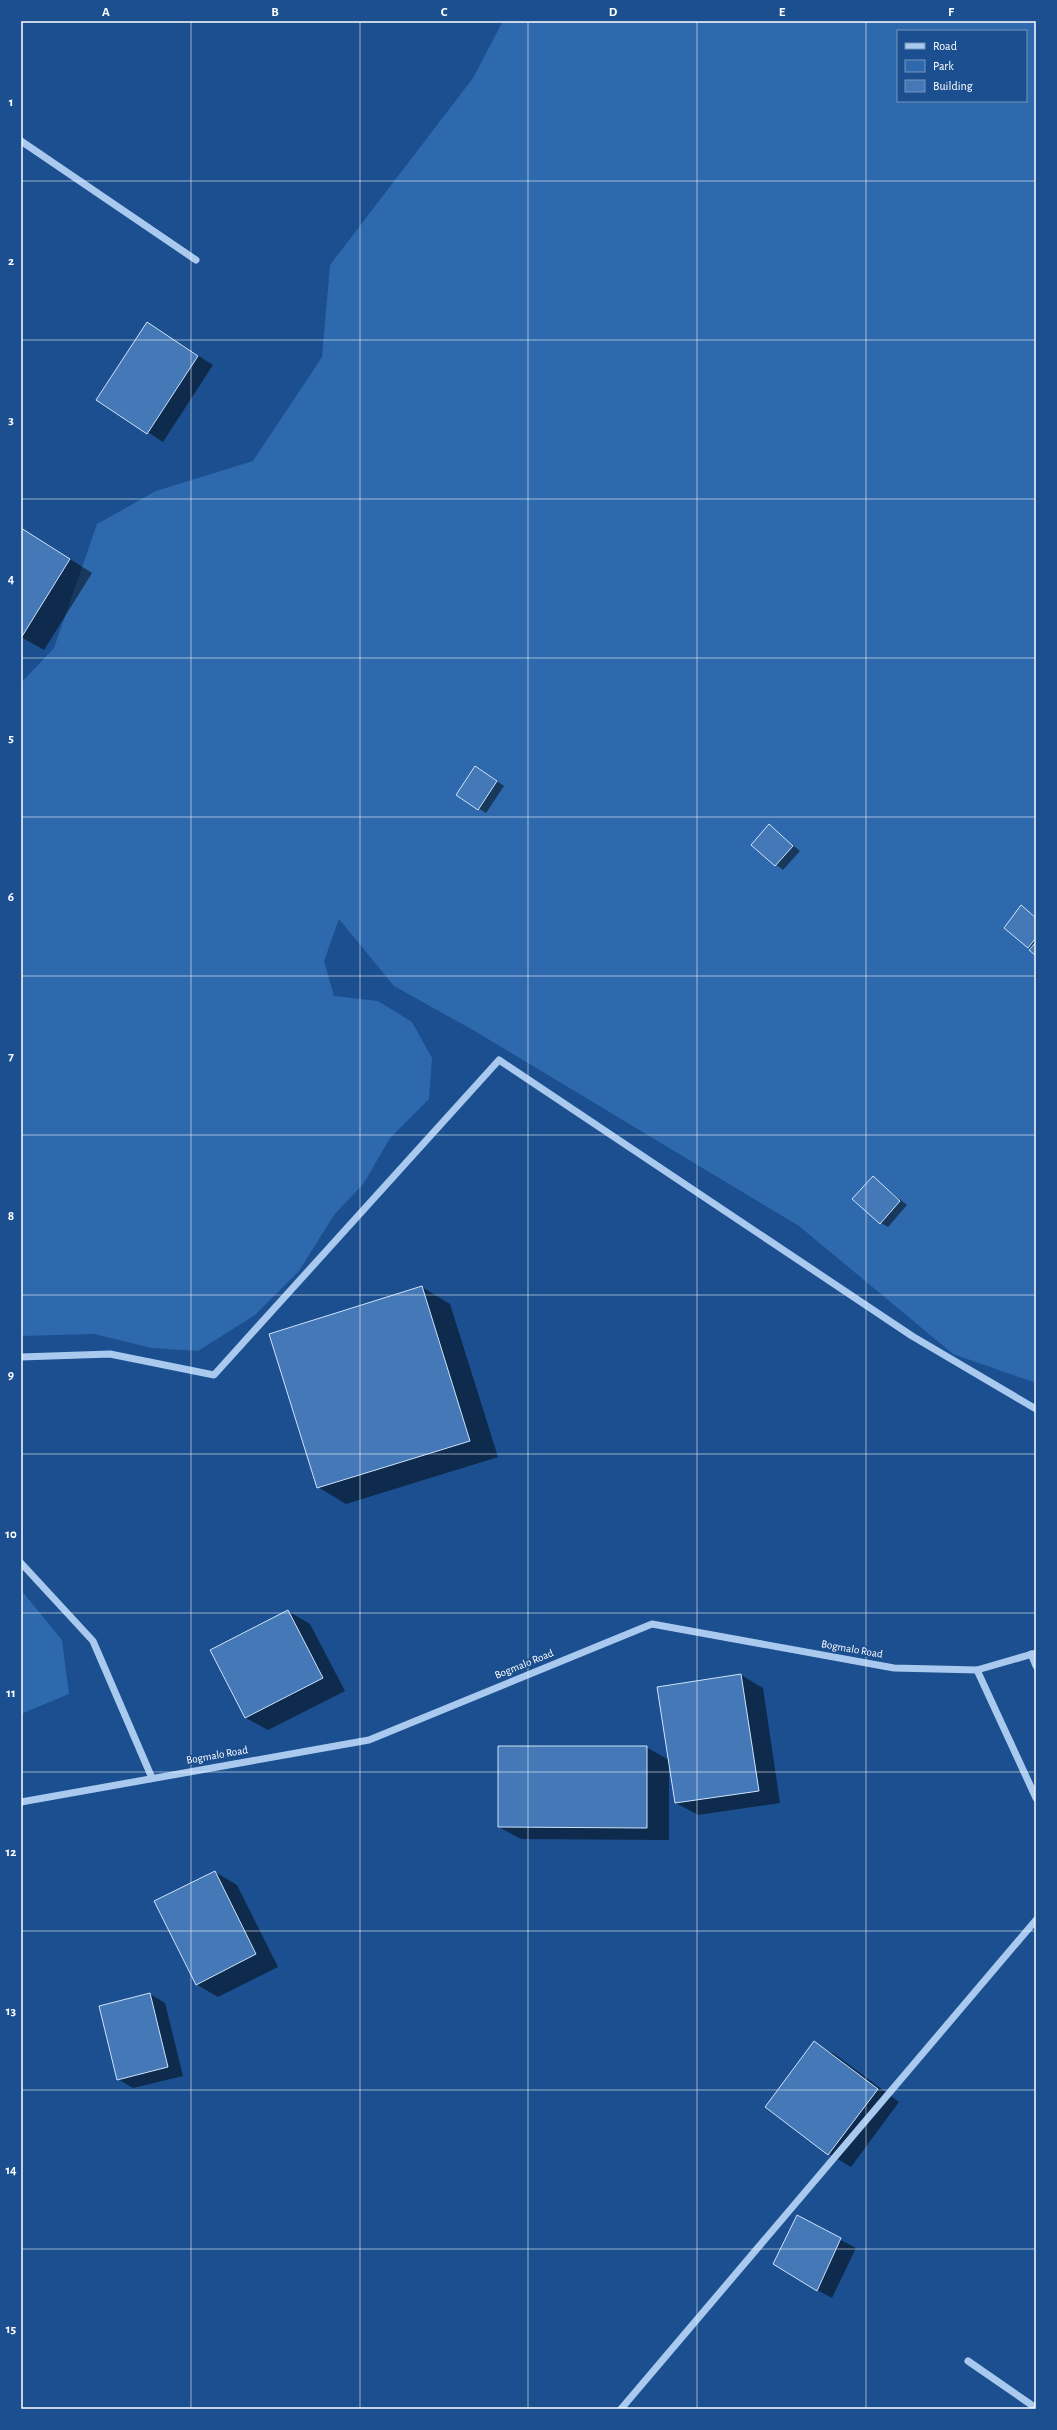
<svg xmlns="http://www.w3.org/2000/svg" width="1057" height="2430" viewBox="0 0 1057 2430" font-family="'Alegreya Sans',sans-serif">
	<style>
		.green { fill: #2e69ad; fill-rule: evenodd }
		.shadow { fill: #0007 }
		.building { fill: #4478b7; stroke: #cfe3fa }
		.lines { fill: none; stroke-linecap: round; stroke-linejoin: round }
		.minor { stroke: #a9c9ee; stroke-width: 7 }
		.grid { fill: none; stroke: #fff; stroke-width: 1; stroke-opacity: 0.55 }
		.labels { text-anchor: middle; dominant-baseline: central; stroke-width: 3.5; stroke-linejoin: round; paint-order: stroke }
		.street-label { font-size: 11px; fill: #fff; stroke: #1b4f8f }
		.neatline { fill: none; stroke: #fff; stroke-width: 1.5 }
		.grid-label { font-size: 13px; text-anchor: middle; font-weight: bold; fill: #fff }
	</style>
	<rect width="100%" height="100%" fill="#1b4f8f"/>
	<g class="green">
		<path d="M 503,21 L 1036,21 L 1036,1383 L 953,1354 L 799,1226 L 473,1030 L 394,986 L 339,919 L 324,961 L 334,996 L 378,1001 L 412,1022 L 432,1058 L 429,1099 L 390,1138 L 364,1183 L 334,1215 L 299,1271 L 255,1315 L 198,1351 L 152,1348 L 94,1334 L 21,1336 L 21,683 L 54,648 L 97,524 L 156,491 L 253,461 L 322,357 L 330,265 L 473,78 ZM 898,31 L 1026,31 L 1026,101 L 898,101 Z"/>
		<path d="M 21,1590 L 62,1640 L 69,1694 L 21,1714 Z"/>
	</g>
	<g class="shadow">
		<path d="M 147,323 L 213,365 L 163,442 L 98,400 Z"/>
		<path d="M 21,528 L 92,573 L 44,650 L 21,637 Z"/>
		<path d="M 476,767 L 504,786 L 486,813 L 457,795 Z"/>
		<path d="M 769,826 L 800,851 L 783,870 L 752,845 Z"/>
		<path d="M 1021,906 L 1036,917 L 1036,954 L 1028,948 Z"/>
		<path d="M 873,1178 L 907,1205 L 888,1227 L 881,1223 Z"/>
		<path d="M 422,1287 L 450,1304 L 498,1457 L 346,1504 L 318,1487 Z"/>
		<path d="M 288,1611 L 310,1624 L 345,1691 L 268,1730 L 246,1718 L 211,1650 Z"/>
		<path d="M 741,1675 L 763,1688 L 780,1803 L 698,1815 L 676,1803 L 669,1764 L 669,1840 L 521,1839 L 499,1827 L 646,1747 L 669,1760 Z"/>
		<path d="M 215,1872 L 237,1885 L 278,1967 L 218,1997 L 196,1984 Z"/>
		<path d="M 150,1994 L 165,2003 L 183,2076 L 133,2088 L 118,2079 Z"/>
		<path d="M 814,2043 L 836,2055 L 899,2102 L 851,2167 L 829,2154 Z"/>
		<path d="M 797,2217 L 856,2248 L 832,2298 L 817,2290 Z"/>
	</g>
	<g class="building">
		<path d="M 147,322 L 198,356 L 147,434 L 96,400 Z"/>
		<path d="M 21,528 L 70,559 L 21,638 Z"/>
		<path d="M 475,766 L 497,781 L 478,810 L 456,795 Z"/>
		<path d="M 769,824 L 793,846 L 775,866 L 751,845 Z"/>
		<path d="M 1021,905 L 1036,918 L 1036,938 L 1028,948 L 1004,928 Z"/>
		<path d="M 1036,942 L 1036,956 L 1029,950 Z"/>
		<path d="M 873,1176 L 900,1201 L 880,1224 L 852,1199 Z"/>
		<path d="M 422,1286 L 470,1441 L 317,1488 L 269,1334 Z"/>
		<path d="M 288,1610 L 323,1678 L 245,1718 L 210,1650 Z"/>
		<path d="M 741,1674 L 759,1791 L 675,1803 L 657,1687 Z"/>
		<path d="M 498,1746 L 647,1746 L 647,1828 L 498,1827 Z"/>
		<path d="M 215,1871 L 256,1954 L 196,1985 L 154,1901 Z"/>
		<path d="M 150,1993 L 168,2067 L 117,2080 L 99,2006 Z"/>
		<path d="M 814,2041 L 878,2089 L 828,2155 L 765,2107 Z"/>
		<path d="M 797,2215 L 841,2238 L 817,2291 L 773,2264 Z"/>
	</g>
	<g class="lines">
		<g class="minor">
			<path d="M 21,141 L 196,260"/>
			<path d="M 21,1357 L 110,1354 L 214,1375 L 499,1060 L 912,1336 L 1036,1409"/>
			<path d="M 21,1563 L 93,1641 L 152,1778"/>
			<path d="M 1031,1654 L 1036,1666"/>
			<path d="M 977,1670 L 1036,1798"/>
			<path d="M 21,1802 L 369,1740 L 652,1624 L 894,1668 L 977,1670 L 1036,1653"/>
			<path d="M 968,2361 L 1036,2408"/>
			<path d="M 621,2409 L 1036,1920"/>
		</g>
	</g>
	<path class="grid" d="M 191,21 L 191,2409M 360,21 L 360,2409M 528,21 L 528,2409M 697,21 L 697,2409M 866,21 L 866,2409M 21,181 L 1036,181M 21,340 L 1036,340M 21,499 L 1036,499M 21,658 L 1036,658M 21,817 L 1036,817M 21,976 L 1036,976M 21,1135 L 1036,1135M 21,1295 L 1036,1295M 21,1454 L 1036,1454M 21,1613 L 1036,1613M 21,1772 L 1036,1772M 21,1931 L 1036,1931M 21,2090 L 1036,2090M 21,2249 L 1036,2249"/>
	<g class="labels">
		<g class="street-label">
			<text transform="translate(852 1649) rotate(10)">Bogmalo Road</text>
			<text transform="translate(524 1664) rotate(-22)">Bogmalo Road</text>
			<text transform="translate(217 1755) rotate(-10)">Bogmalo Road</text>
		</g>
	</g>
	<rect width="1057" height="2430" fill="none" stroke="#1b4f8f" stroke-width="44"/>
	<rect x="897" y="30" width="130" height="72" fill="#1b4f8f" stroke="#7695bc"/>
	<rect x="905" y="43" width="20" height="6" fill="#a9c9ee" stroke="#7695bc"/>
	<text x="933" y="50" font-size="12" fill="#ffffff">Road</text>
	<rect x="905" y="60" width="20" height="12" fill="#2e69ad" stroke="#7695bc"/>
	<text x="933" y="70" font-size="12" fill="#ffffff">Park</text>
	<rect x="905" y="80" width="20" height="12" fill="#4478b7" stroke="#7695bc"/>
	<text x="933" y="90" font-size="12" fill="#ffffff">Building</text>
	<rect x="22" y="22" width="1013" height="2386" class="neatline"/>
	<g class="grid-label">
		<text x="106" y="16">A</text>
		<text x="275" y="16">B</text>
		<text x="444" y="16">C</text>
		<text x="613" y="16">D</text>
		<text x="782" y="16">E</text>
		<text x="951" y="16">F</text>
		<text x="11" y="106">1</text>
		<text x="11" y="265">2</text>
		<text x="11" y="424">3</text>
		<text x="11" y="583">4</text>
		<text x="11" y="742">5</text>
		<text x="11" y="901">6</text>
		<text x="11" y="1060">7</text>
		<text x="11" y="1220">8</text>
		<text x="11" y="1379">9</text>
		<text x="11" y="1538">10</text>
		<text x="11" y="1697">11</text>
		<text x="11" y="1856">12</text>
		<text x="11" y="2015">13</text>
		<text x="11" y="2174">14</text>
		<text x="11" y="2333">15</text>
	</g>
</svg>
